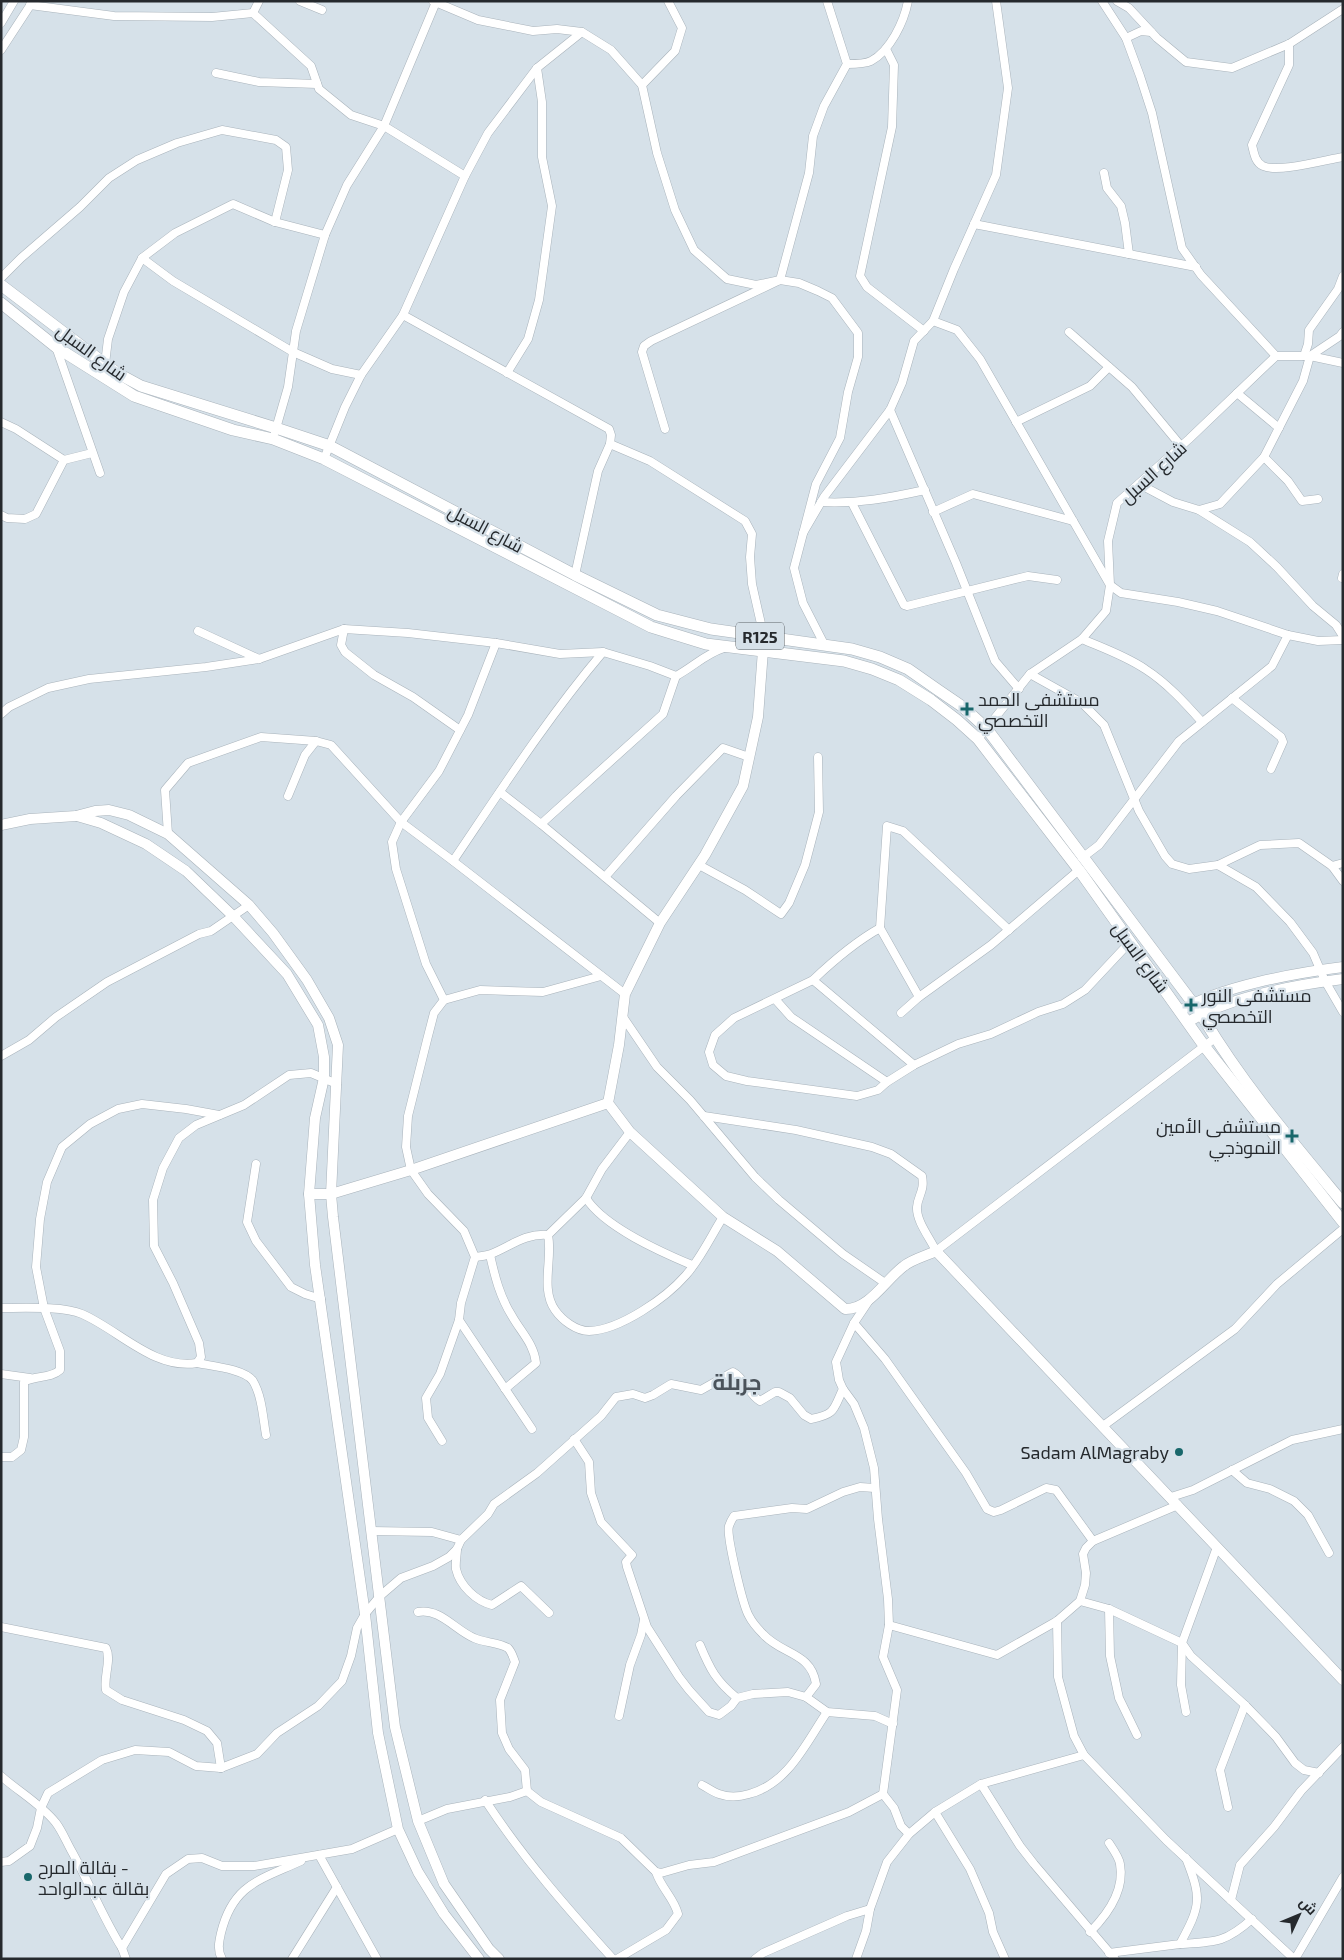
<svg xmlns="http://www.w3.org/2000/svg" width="1344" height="1960" viewBox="0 0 1344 1960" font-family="'Exo 2',Cairo,sans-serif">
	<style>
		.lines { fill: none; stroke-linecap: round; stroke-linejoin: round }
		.street-casing { stroke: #a9b3bb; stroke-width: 9 }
		.secondary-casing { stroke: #a9b3bb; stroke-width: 11 }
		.primary-casing { stroke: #a9b3bb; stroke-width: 12 }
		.street { stroke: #fff; stroke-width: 8 }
		.secondary { stroke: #fff; stroke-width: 10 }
		.primary { stroke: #fff; stroke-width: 11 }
		.poi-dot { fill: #19676b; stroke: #d6e1e9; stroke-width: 2 }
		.labels { text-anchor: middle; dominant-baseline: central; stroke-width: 4.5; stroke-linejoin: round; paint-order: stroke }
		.shield { fill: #d6e1e9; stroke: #5a6065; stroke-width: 1 }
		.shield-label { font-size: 16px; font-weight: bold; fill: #25292d }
		.street-label { font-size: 18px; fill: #25292d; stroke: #d6e1e9 }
		.poi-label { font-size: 18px; fill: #25292d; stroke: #d6e1e9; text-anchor: start }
		.district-label { font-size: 22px; font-weight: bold; fill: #4b535b; stroke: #d6e1e9 }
	</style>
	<rect width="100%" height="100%" fill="#d6e1e9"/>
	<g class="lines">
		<defs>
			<g id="street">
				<path d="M 300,1 L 322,10"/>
				<path d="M 433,1 L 478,20 L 533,31 L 557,29 L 582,32 L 611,50 L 642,85"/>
				<path d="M 668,1 L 682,28 L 675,51 L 642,85 L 657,153 L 675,210 L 694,250 L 727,279 L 756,285 L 780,280 L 799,283 L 818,291 L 832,298 L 858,333 L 858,357 L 848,392 L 840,438 L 816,484 L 794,568 L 803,603 L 824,644"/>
				<path d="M 1102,1 L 1126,38 L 1140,76 L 1152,113 L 1182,248 L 1201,275 L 1276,356"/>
				<path d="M 1117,1 L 1129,8 L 1157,38 L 1186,62 L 1232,68 L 1289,44 L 1343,9"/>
				<path d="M 30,5 L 114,16 L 212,17 L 253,13 L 311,66 L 319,89 L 351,115 L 384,126 L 465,176"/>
				<path d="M 253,13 L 259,1"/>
				<path d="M 1,23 L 14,1"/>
				<path d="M 1126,38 L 1141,31 L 1151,32"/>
				<path d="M 1289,44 L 1289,65 L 1252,145 C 1254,153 1255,162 1263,166 C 1278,173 1325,160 1343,157"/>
				<path d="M 886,49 L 894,65 L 892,127 L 860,276 L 867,287 L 924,331"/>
				<path d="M 1,50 L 33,1"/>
				<path d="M 847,64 C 854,64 865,64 871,61 C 890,51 904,22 908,1"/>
				<path d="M 216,73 L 259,82 L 317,84"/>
				<path d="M 1104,173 L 1107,188 L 1121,206 L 1125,223 L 1129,254"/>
				<path d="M 974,224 L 1196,267"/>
				<path d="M 142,258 L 173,281 L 293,352 L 332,369 L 361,375"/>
				<path d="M 1,278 L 21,258 L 80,207 L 109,178 L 137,160 L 177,143 L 222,130 L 276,140 L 286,147 L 288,170 L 275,222"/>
				<path d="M 403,315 L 465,176 L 488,133 L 537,68 L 582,32"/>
				<path d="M 933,321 L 954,269 L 996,175 L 1008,88 L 996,1"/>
				<path d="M 1069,332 L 1132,387 L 1181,446"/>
				<path d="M 56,347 L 100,473"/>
				<path d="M 1304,356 L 1308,344 L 1309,330 L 1338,289 L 1343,276"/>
				<path d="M 105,364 L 108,339 L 124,292 L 142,258 L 175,233 L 233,204 L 275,222 L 325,235"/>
				<path d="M 507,373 L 528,339 L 539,300 L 552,206 L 542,157 L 542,102 L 537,68"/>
				<path d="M 1237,393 L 1279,428"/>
				<path d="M 890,410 L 956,563 L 995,661 L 1019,689"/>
				<path d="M 1,422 L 16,429 L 64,460"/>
				<path d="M 1016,422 L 1090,386 L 1109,367"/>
				<path d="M 665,429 L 642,352 L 644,346 L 651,341 L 780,280 L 809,173 L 813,136 L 824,106 L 847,64 L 827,1"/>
				<path d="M 275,432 L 288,387 L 296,331 L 325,235 L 347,185 L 384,126 L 436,2"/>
				<path d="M 610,444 L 650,461 L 745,521 L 752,534 L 750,557 L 752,584 L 764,637"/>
				<path d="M 1264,457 L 1288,481 L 1302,501 L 1318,499"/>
				<path d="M 324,459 L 345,407 L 361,375 L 403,315 L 609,429 L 611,435 L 610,444 L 598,471 L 575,575"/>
				<path d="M 1139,484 L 1173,502 L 1199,510 L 1220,504 L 1264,457 L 1303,381 L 1310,356 L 1340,336 L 1343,332"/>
				<path d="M 821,502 C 857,504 889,498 925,490"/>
				<path d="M 852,503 L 904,605 L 907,606 L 1028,576 L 1057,580"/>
				<path d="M 1199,510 L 1250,542 L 1277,567 L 1313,606 L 1336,625 L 1343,636"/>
				<path d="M 933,512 L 973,494 L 1073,521"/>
				<path d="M 1,515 L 7,518 L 25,519 L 36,514 L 64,460 L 92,453"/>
				<path d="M 803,533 L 824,497 L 890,410 L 902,383 L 914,341 L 933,321 L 957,330 L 980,359 L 1110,585 L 1121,593 L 1178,602 L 1217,611 L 1288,635 L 1318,641 L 1343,640"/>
				<path d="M 1342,578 L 1343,574"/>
				<path d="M 344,629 L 341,645 L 345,652 L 374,675 L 413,697 L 460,730"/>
				<path d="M 198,631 L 259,659"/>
				<path d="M 1082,639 C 1103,648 1126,656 1145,669 C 1167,683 1185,703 1202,722"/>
				<path d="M 1030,674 L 1082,703 L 1104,725 L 1139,811 L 1165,856 L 1172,864 L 1189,869 L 1218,865 L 1256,887 L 1290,922 L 1313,953 L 1325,981 L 1343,1012"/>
				<path d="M 1232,698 L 1281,737 L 1283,742 L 1271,769"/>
				<path d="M 1,714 L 9,707 L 48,688 L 89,679 L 206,667 L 259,659 L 344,629 L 408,633 L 496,643 L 560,654 L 603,652 L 650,666 L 676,676 C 693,667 705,654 724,648"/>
				<path d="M 978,739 L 1030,674 L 1082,639 L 1106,611 L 1110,585 L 1108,541 L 1117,503 L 1189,439 L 1276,356 L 1310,356 L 1343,363"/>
				<path d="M 500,792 L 541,824"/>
				<path d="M 288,796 L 305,755 L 316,741"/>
				<path d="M 168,834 L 165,790 L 188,763 L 261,737 L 316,741 L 331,745 L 401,822 L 453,861 L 625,994"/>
				<path d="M 1082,858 L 1099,845 L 1179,741 L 1272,666 L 1288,635"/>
				<path d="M 453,861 C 501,790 548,717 603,652"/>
				<path d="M 699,865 L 745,890 L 781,914 L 789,903 L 805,865 L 819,812 L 818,757"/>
				<path d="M 1218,865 L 1260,845 L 1299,843 L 1332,866 L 1343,881"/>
				<path d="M 1332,866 L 1343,863"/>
				<path d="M 605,877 L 676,796 L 723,748 L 749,757"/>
				<path d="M 660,923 L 541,824 L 663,714 L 676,676"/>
				<path d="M 880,928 L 887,826 L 903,831 L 1009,930"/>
				<path d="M 813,980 L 734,1018 L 715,1035 L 709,1052 L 713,1065 L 726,1076 L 747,1081 L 857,1096 L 878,1090 L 887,1082 L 914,1065 L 958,1044 L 991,1034 L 1038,1012 L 1063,1004 L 1085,990 L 1130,942"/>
				<path d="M 775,999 L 791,1017 L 887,1082"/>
				<path d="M 444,1000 L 480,990 L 543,992 L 601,976"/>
				<path d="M 901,1013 L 919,997 L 991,945 L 1079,870"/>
				<path d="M 623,1017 L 657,1067 L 690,1100 L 755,1177 L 779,1200 L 843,1254 L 885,1283"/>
				<path d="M 1,1056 L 29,1040 L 56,1017 L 107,982 L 199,934 L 211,931 L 249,905"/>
				<path d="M 914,1065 L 813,980 C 834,960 855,942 880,928 L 919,997"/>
				<path d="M 704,1116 L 796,1130 L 872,1147 L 891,1154 L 922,1176 C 925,1191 918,1195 917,1207 C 916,1221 930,1238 936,1251 L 1215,1038"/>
				<path d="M 630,1132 L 602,1169 L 586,1198 L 548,1235 C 553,1259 540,1288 555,1310 C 562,1320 576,1331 589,1331 C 620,1330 666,1298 686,1275 C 701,1258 711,1236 723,1217"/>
				<path d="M 256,1164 L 247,1222 L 256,1241 L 291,1287 L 305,1294 L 321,1299"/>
				<path d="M 586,1198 C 604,1227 661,1252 692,1265"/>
				<path d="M 490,1255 C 495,1277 500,1297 512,1316 C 521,1332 534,1344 536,1363 L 505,1389"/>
				<path d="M 475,1257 C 480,1256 486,1256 491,1254 C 511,1246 525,1233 548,1235"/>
				<path d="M 1,1308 C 22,1308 64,1306 82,1314 C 119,1330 154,1370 197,1363 L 201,1357 L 199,1343 L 173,1283 L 154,1246 L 153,1200 L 163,1168 L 179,1138 L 196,1125 L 244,1105 L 289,1075 L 311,1073 L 337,1084"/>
				<path d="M 459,1320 L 532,1429"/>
				<path d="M 854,1323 L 885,1359 L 966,1473 L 987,1509 L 994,1512 L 1001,1510 L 1046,1488 L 1056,1490 L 1093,1541"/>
				<path d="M 197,1363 C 211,1366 245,1369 253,1381 C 262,1396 263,1418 266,1435"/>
				<path d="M 1,1374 L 30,1378"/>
				<path d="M 1103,1426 L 1235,1329 L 1277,1284 L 1343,1229"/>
				<path d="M 574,1439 L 589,1462 L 591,1493 L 601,1522 L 632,1555 L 626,1562 L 627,1567 L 647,1627 L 679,1677 L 689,1690 L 709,1712 L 719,1715 L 731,1706 L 737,1698 L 753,1694 L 788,1692 L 806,1697 L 827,1712 L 875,1716 L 893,1724"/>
				<path d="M 442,1441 L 428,1418 L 426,1398 L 440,1374 L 459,1320 L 461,1303 L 475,1257 L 464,1231 L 428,1194 L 411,1170 L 406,1147 L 408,1116 L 427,1040 L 434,1013 L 444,1000 L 426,964 L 396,869 L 392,842 L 401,822 L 439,771 L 468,715 L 496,643"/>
				<path d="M 1,1457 L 12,1457 L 21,1450 L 24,1437 L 24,1382 C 35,1375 50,1379 60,1370 L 60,1351 L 44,1308 L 36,1267 L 40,1219 L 47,1182 L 62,1147 L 90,1124 L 118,1109 L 142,1104 L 186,1109 L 219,1115"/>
				<path d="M 1232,1470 L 1247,1483 L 1270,1489 L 1294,1501 L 1308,1515 L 1329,1553"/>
				<path d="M 1171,1497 L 1193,1490 L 1292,1440 L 1343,1429"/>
				<path d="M 371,1531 L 432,1532 L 461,1540"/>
				<path d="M 1217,1547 L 1182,1643 L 1191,1656 L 1245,1705 L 1276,1737 L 1295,1763 L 1304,1770 L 1319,1773"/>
				<path d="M 457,1549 C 457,1555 455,1563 456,1569 C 460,1586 476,1601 492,1605 L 521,1586 L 549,1613"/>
				<path d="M 1080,1601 L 1109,1609 L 1182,1643 L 1181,1685 L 1186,1712"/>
				<path d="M 1109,1609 L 1110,1656 L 1119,1698 L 1137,1735"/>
				<path d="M 418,1612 C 440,1608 455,1630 474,1638 C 485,1643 498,1642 508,1648 C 512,1652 513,1657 515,1662 L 500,1700 L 502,1733 L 509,1749 L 525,1770 L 527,1791"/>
				<path d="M 1057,1621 L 1058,1677 L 1074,1736 L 1084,1755 L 1166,1840 L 1294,1959"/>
				<path d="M 889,1625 L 997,1655 L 1057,1621 L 1080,1601 L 1085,1585 L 1086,1573 L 1083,1554 L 1086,1548 L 1093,1541 L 1178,1505"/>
				<path d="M 1,1627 L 106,1648 C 112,1660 103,1677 106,1690 L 122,1700 L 184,1720 L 207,1731 L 217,1743 L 221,1768"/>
				<path d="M 700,1645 C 710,1669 716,1681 737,1698"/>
				<path d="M 806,1697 L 816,1684 C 811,1652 782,1655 763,1634 C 758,1629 752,1622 749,1616 C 743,1606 726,1535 729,1526 C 730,1523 732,1519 734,1516 L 792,1508 L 807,1509 L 843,1492 L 860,1487 L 875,1488"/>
				<path d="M 619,1716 L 630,1665 L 641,1635 L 644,1620"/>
				<path d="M 1,1776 C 19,1792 41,1804 56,1823 C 62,1831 66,1841 71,1850 C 89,1882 102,1916 122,1948 L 166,1874 L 188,1859 L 202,1858 L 222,1866 L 254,1866 L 352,1849 L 398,1829"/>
				<path d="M 981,1784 L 1020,1846 L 1034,1864 L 1115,1959"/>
				<path d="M 702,1785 C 708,1788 713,1792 719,1794 C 730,1798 739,1797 749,1794 C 788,1784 806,1743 827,1712"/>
				<path d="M 883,1794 L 894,1808 L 901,1826 L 909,1834"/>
				<path d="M 485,1800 C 523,1858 567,1908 613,1959"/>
				<path d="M 1228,1807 L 1220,1770 L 1245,1705"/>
				<path d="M 935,1812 L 970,1869 L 989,1913 L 993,1932 L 1005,1959"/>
				<path d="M 418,1821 L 447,1809 L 510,1797 L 527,1791 L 541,1802 L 621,1838 L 656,1872 L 661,1873 L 689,1865 L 714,1862 L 849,1812 L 883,1794 L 897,1690 L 883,1657 L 889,1625 L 888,1599 L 878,1519 L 874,1468 L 864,1428 L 854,1404 L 843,1389 L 839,1380 L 836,1362 L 854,1323 L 868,1302"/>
				<path d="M 319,1855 L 377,1959"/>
				<path d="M 1,1862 L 9,1861 L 30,1846 L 37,1828 L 41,1808 L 48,1793 L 102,1760 L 135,1750 L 169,1752 L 196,1766 L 221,1768 L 257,1754 L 277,1733 L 318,1706 L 342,1681 L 351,1656 L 357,1628 L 365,1614 L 380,1596 L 401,1578 L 433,1566 L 449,1557 L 457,1549 L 461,1540 L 488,1514 L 494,1504 L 537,1473 L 601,1416 L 616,1397 L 633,1394 L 645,1398 L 653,1395 L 671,1384 L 701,1390 L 733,1372 C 745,1378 748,1394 760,1401 L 775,1392 L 779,1392 L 790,1398 L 804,1415 L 811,1419 C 836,1414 833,1410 843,1389"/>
				<path d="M 1231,1900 L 1240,1865 L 1274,1827 L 1301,1791 L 1343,1747"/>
				<path d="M 1090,1932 C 1108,1914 1125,1891 1120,1864 C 1119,1857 1113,1849 1109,1843"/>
				<path d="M 1180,1944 C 1215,1942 1225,1943 1252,1919"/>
				<path d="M 122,1948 L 126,1959"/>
				<path d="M 1109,1953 L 1180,1944 C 1201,1905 1202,1899 1186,1858"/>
				<path d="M 222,1959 C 217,1950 219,1942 221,1933 C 233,1884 260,1880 301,1861"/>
				<path d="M 292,1959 L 337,1887"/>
				<path d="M 617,1959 L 666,1930 L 678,1914 C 674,1898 661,1888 656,1872"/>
				<path d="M 755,1959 L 763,1953 L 847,1916 L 870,1909 L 887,1862 L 909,1834 L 935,1812 L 981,1784 L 1084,1755"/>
				<path d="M 856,1959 L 866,1931 L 870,1909"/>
				<path d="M 1295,1959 L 1343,1877"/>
			</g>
			<g id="secondary">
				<path d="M 764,637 L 758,717 L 743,786 L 705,855 L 660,923 L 625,994 L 619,1045 L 608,1103 L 630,1132 L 723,1217 L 777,1251 L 845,1309 C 869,1310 886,1279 904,1266 C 913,1259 926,1256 936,1251 L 1343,1680"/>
				<path d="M 77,816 L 101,823 L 146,844 L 186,871 L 234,917 L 287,974 L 318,1025 L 324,1057 L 324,1078 L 315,1118 L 309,1194 L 315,1265 L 365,1614 L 378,1733 L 398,1829 L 418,1872 L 444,1914 L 479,1959"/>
				<path d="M 1,825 L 30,819 L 76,816 L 95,811 L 109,810 L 129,815 L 168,834 L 249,905 L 273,933 L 307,980 L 329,1018 L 338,1045 L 331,1194 L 333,1217 L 395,1727 L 418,1821 L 444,1884 L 489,1949 L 499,1959"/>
				<path d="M 1180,1011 C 1221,986 1295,973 1343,967"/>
				<path d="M 1188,1022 C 1229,997 1295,985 1343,979"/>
				<path d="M 309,1194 L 331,1194 L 411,1170 L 608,1103"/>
			</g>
			<g id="primary">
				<path d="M 1,285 L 117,373 L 141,386 L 276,428 L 330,446 L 575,575 L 657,615 L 711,629 L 852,649 L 880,657 L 908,669 L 938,690 L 963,707 L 987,729 L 1201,1014 C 1240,1081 1294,1144 1343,1203"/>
				<path d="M 1,303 L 56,347 L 134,396 L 233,430 L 273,439 L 324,459 L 651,627 L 706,644 L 844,661 L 872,669 L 899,680 L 931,700 L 957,720 L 978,739 L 1079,870 L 1205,1047 L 1343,1222"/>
			</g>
		</defs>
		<use href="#street" class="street-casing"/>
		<use href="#secondary" class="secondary-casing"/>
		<use href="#primary" class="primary-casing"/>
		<use href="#street" class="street"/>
		<use href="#secondary" class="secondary"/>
		<use href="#primary" class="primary"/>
	</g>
	<g class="poi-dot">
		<path d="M964.5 701.5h5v5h5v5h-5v5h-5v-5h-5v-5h5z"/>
		<path d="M1188.5 997.5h5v5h5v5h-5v5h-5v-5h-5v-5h5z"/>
		<path d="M1289.5 1128.5h5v5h5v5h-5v5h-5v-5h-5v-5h5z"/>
		<circle cx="1179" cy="1452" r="5"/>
		<circle cx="28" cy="1877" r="5"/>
	</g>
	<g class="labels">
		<rect class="shield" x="736" y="622.5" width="48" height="27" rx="4"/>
		<g class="shield-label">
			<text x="760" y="636">R125</text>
		</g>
		<g class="street-label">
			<text transform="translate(92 352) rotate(36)">شارع السبل</text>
			<text transform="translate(1153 472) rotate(-42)">شارع السبل</text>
			<text transform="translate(486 528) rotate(28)">شارع السبل</text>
			<text transform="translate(1141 957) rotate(54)">شارع السبل</text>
		</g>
		<g class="poi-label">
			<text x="978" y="699">مستشفى الحمد<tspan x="978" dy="21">التخصصي</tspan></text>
			<text x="1202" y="995">مستشفى النور<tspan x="1202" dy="21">التخصصي</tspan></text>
			<text x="1281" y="1126" text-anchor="end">مستشفى الأمين<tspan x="1281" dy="21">النموذجي</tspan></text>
			<text x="1169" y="1452" text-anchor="end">Sadam AlMagraby</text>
			<text x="38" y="1867">بقالة المرح -<tspan x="38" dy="21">بقالة عبدالواحد</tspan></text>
		</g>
		<g class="district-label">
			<text x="737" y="1381">جربلة</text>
		</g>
	</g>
	<rect width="1344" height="1960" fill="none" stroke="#25292d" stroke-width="5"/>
	<g transform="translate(1299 1915) rotate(46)" stroke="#d6e1e9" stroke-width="4" paint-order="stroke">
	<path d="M0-4L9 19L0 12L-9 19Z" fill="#25292d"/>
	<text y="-8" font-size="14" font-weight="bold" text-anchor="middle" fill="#25292d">ش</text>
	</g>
</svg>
